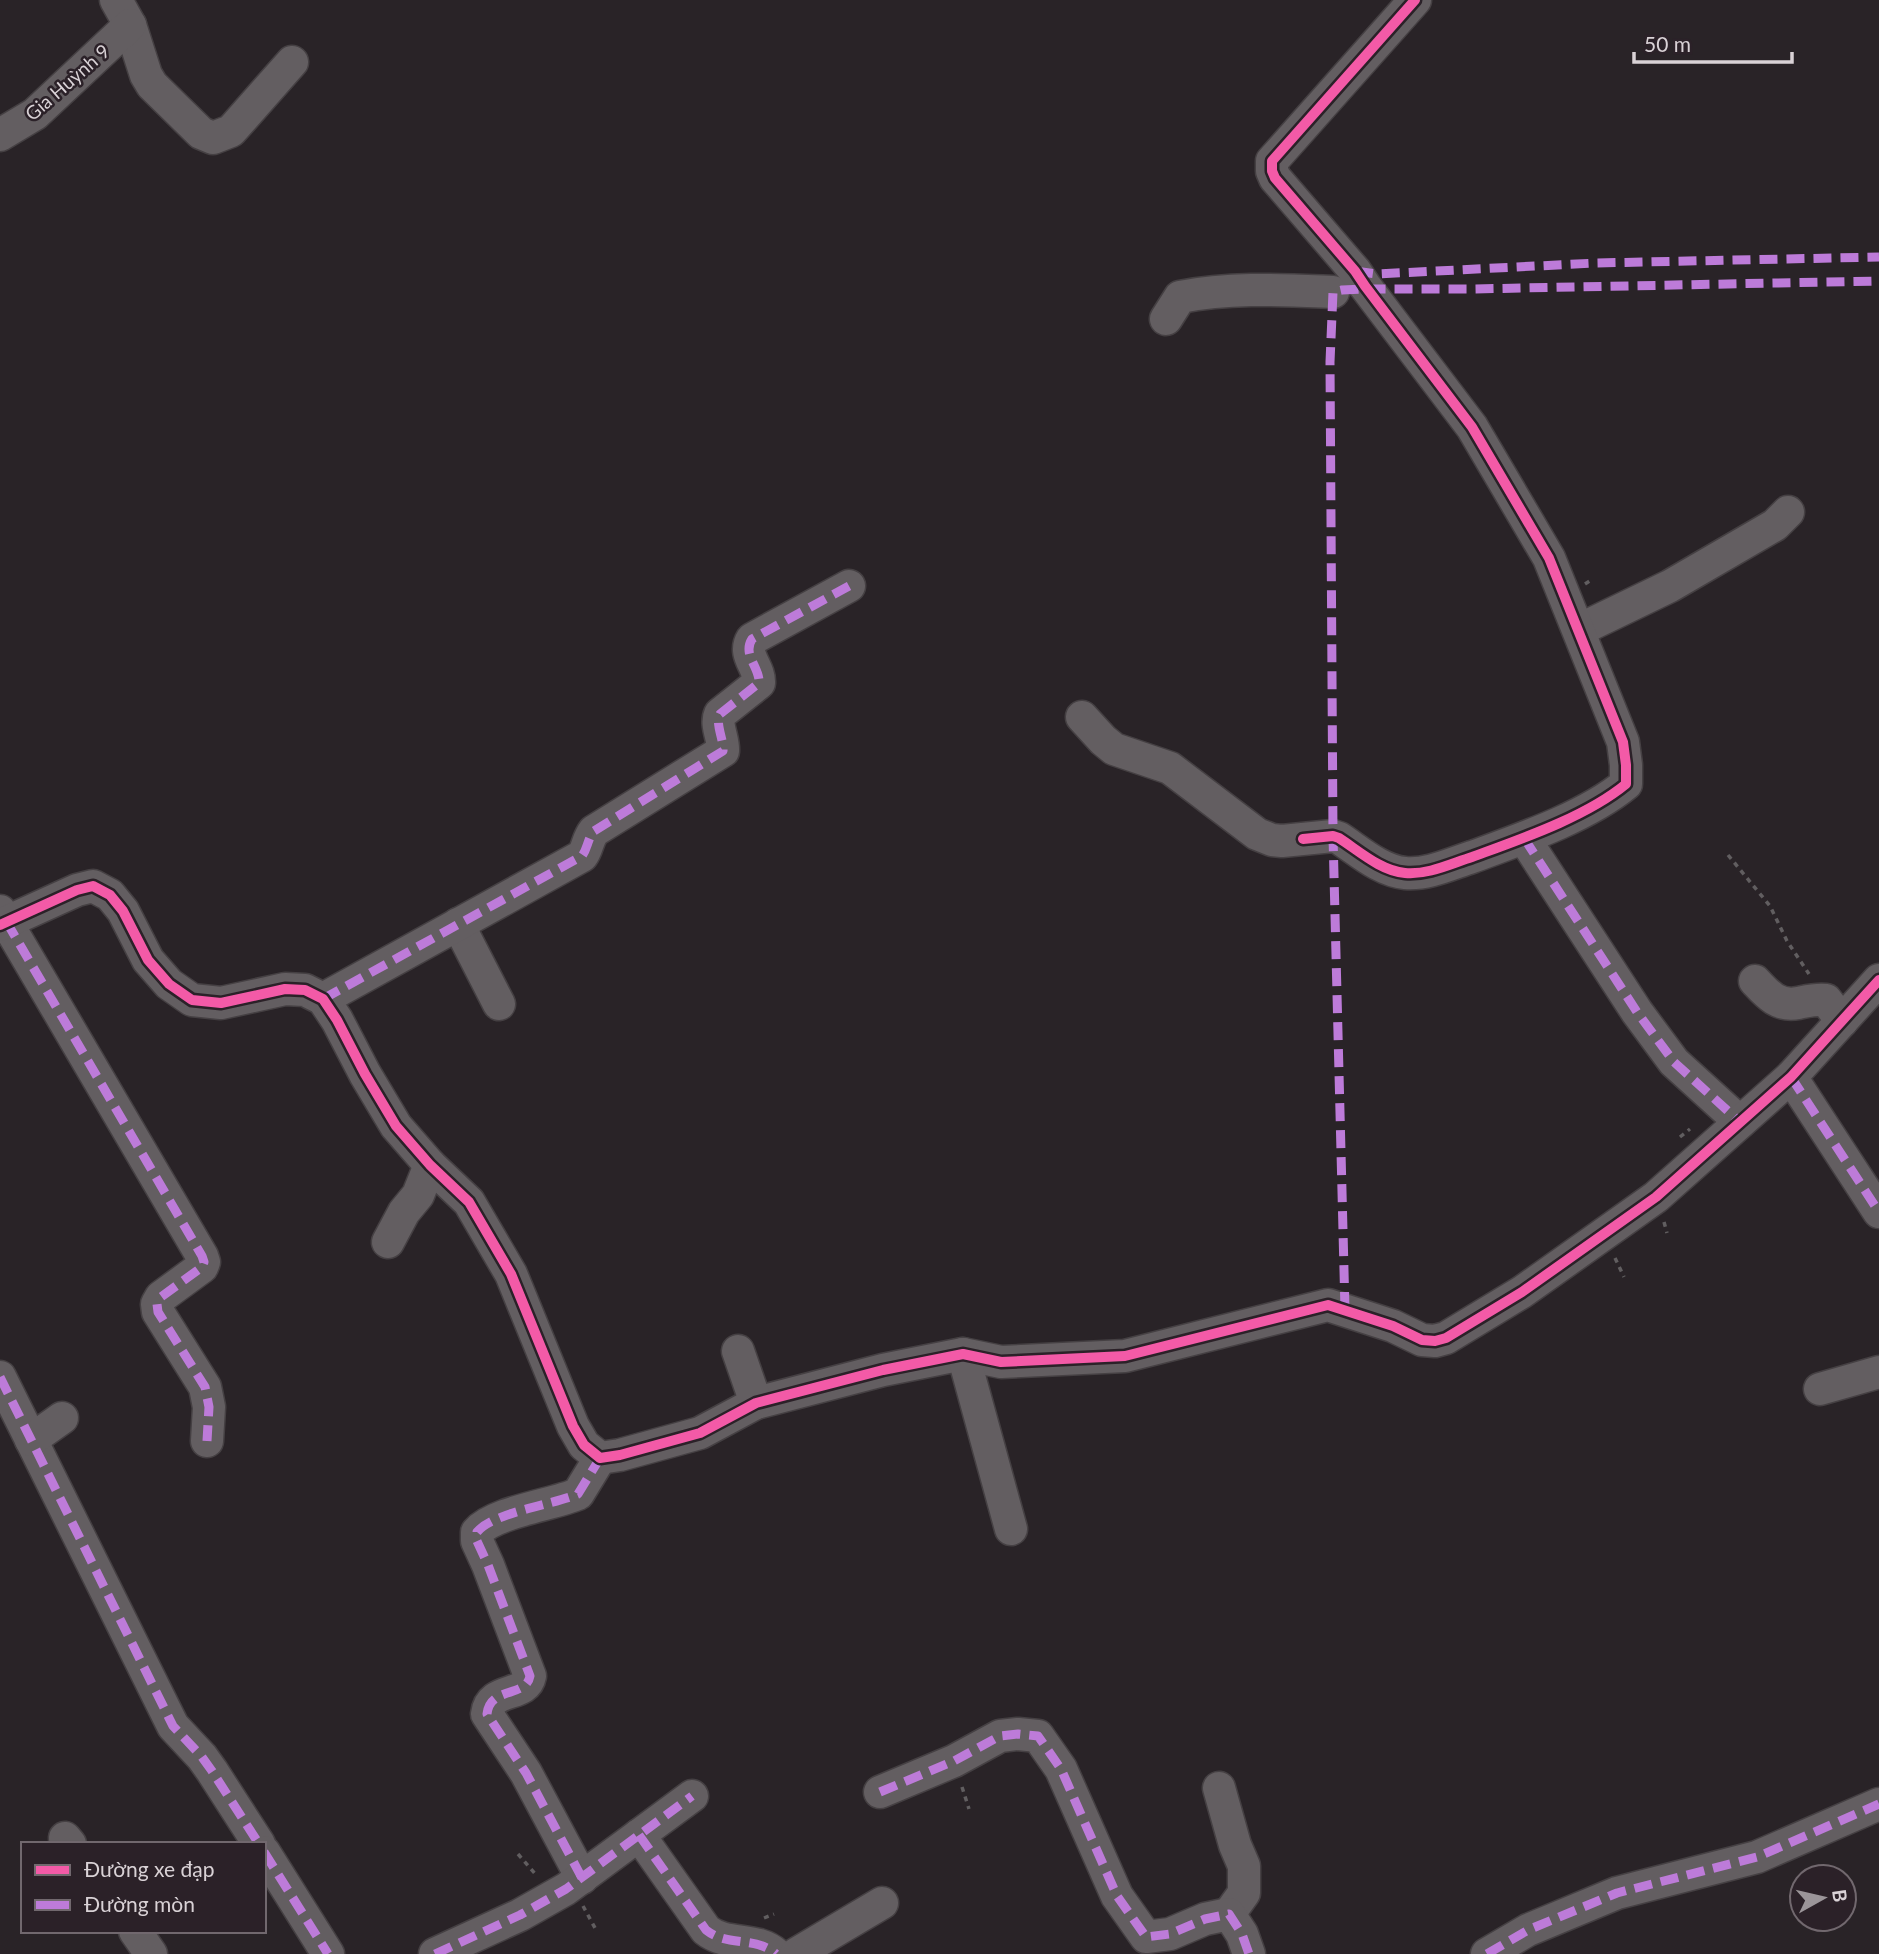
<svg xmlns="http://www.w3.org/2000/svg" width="1879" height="1954" viewBox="0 0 1879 1954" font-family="Lato,sans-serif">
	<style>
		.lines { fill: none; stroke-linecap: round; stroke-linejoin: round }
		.minor-casing { stroke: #454043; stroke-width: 35 }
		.path { stroke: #615e60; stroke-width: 3.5; stroke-dasharray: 5 5; stroke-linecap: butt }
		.minor { stroke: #635e61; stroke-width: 32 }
		.quiet { stroke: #bd7bd9; stroke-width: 9; stroke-dasharray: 18 9; stroke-linecap: butt }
		.cycleway-casing { stroke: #2b2128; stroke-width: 15 }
		.cycleway { stroke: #f35aa7; stroke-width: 10 }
		.labels { text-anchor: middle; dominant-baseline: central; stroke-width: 5; stroke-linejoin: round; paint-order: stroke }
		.street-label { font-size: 19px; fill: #d9d2d6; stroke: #2b2128 }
	</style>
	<rect width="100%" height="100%" fill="#292327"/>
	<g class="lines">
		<defs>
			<g id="minor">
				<path d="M 116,0 L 130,25 L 146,75 L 152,85 L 201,133 L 213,138 L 231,131 L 292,62"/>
				<path d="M 0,135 L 35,114 L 130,25"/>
				<path d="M 1166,319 L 1180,297 C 1231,287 1282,290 1333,292"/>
				<path d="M 1579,630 L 1670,586 L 1775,525 L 1788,512"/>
				<path d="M 1082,717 L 1103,740 L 1114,749 L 1170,768 L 1257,834 L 1272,840 L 1282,841 L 1333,836 L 1339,838 C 1359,851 1381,871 1405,873 C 1428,875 1450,864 1472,857 C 1521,839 1586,817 1626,784 L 1626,765 L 1623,742 L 1549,558 L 1472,427 L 1365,286 L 1355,271 L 1275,178 L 1272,171 L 1272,161 L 1415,0"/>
				<path d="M 1524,838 L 1637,1012 L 1674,1062 L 1740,1122"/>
				<path d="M 0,911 L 202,1256 L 204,1262 L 202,1267 L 161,1297 L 157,1304 L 158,1312 L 205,1387 L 209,1407 L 207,1441"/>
				<path d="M 458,924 L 499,1004"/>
				<path d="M 0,925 L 77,890 L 93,886 L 110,895 L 123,911 L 148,960 L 169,984 L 192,1000 L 221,1003 L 285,989 L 305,990 L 323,999 L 337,1020 L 365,1074 L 396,1126 L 430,1165 L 469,1202 L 511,1274 L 573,1426 L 584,1445 L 600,1458 L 620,1455 L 700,1433 L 756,1403 L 883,1370 L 963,1354 L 1001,1362 L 1125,1356 L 1328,1305 L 1393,1326 L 1422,1340 L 1435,1341 L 1446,1338 L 1522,1292 L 1656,1197 L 1791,1077 L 1879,980"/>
				<path d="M 1755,981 C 1767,994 1778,1007 1798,1003 C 1808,1001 1815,999 1826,1000 L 1842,1021"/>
				<path d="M 323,999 L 582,856 C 588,848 587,840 594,831 L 723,751 C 724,739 715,725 720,714 L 759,683 C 760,667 742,655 752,639 L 849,586"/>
				<path d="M 1791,1077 L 1879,1212"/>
				<path d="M 388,1242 L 404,1212 L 418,1195 L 430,1165"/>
				<path d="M 738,1351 L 756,1403"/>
				<path d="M 963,1354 L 1011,1529"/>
				<path d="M 0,1377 L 173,1726 L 202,1757 L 212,1771 L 259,1844"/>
				<path d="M 1820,1389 L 1879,1372"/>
				<path d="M 31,1440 L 62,1418"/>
				<path d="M 1219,1788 L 1235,1845 L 1244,1866 L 1244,1893 L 1229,1914"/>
				<path d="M 880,1792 L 954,1761 L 1000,1736 L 1018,1734 L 1038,1736 L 1061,1769 L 1117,1896 L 1146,1937 L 1170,1934 L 1205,1919 L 1229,1914 L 1242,1934 L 1249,1954"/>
				<path d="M 639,1835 L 706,1930 C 727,1947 756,1936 776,1954"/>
				<path d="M 65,1838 L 70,1844"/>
				<path d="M 264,1852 L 328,1954"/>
				<path d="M 582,1878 L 526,1773 L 487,1714 C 490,1686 526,1698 530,1676 L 488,1565 L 477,1541 L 477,1532 C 494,1512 552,1505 578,1494 L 600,1458"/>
				<path d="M 135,1931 L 151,1954"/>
				<path d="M 435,1954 L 520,1915 L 566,1889 L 692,1796"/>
				<path d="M 796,1954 L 882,1903"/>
				<path d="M 1487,1954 L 1528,1930 L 1617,1893 L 1757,1857 L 1879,1804"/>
			</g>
		</defs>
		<use href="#minor" class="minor-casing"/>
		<g class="path">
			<path d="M 1585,584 L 1593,579"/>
			<path d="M 1728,855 L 1770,906 L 1787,941 L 1809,974"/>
			<path d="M 1680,1137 L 1690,1129"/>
			<path d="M 1664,1222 L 1667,1233"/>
			<path d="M 1615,1258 L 1624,1277"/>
			<path d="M 962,1787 L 969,1809"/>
			<path d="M 518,1854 L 537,1876"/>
			<path d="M 583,1906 L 595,1928"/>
			<path d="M 764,1918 L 774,1914"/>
		</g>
		<use href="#minor" class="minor"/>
		<g class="quiet">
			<path d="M 1355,271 L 1377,274 L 1596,263 L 1879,257"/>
			<path d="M 1524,838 L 1637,1012 L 1674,1062 L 1740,1122"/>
			<path d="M 6,921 L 202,1256 L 204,1262 L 202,1267 L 161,1297 L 157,1304 L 158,1312 L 205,1387 L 209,1407 L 207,1441"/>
			<path d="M 323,999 L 582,856 C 588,848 587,840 594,831 L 723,751 C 724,739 715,725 720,714 L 759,683 C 760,667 742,655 752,639 L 849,586"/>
			<path d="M 1791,1077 L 1879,1212"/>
			<path d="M 1345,1310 L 1333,836 L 1330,362 L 1333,292 L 1342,290 L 1367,289 L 1471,289 L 1879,281"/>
			<path d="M 0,1377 L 173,1726 L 202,1757 L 212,1771 L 259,1844"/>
			<path d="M 880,1792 L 954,1761 L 1000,1736 L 1018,1734 L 1038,1736 L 1061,1769 L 1117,1896 L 1146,1937 L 1170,1934 L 1205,1919 L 1229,1914 L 1242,1934 L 1249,1954"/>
			<path d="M 639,1835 L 706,1930 C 727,1947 756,1936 776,1954"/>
			<path d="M 264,1852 L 328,1954"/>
			<path d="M 582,1878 L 526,1773 L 487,1714 C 490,1686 526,1698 530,1676 L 488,1565 L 477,1541 L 477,1532 C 494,1512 552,1505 578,1494 L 600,1458"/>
			<path d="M 435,1954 L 520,1915 L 566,1889 L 692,1796"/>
			<path d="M 1487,1954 L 1528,1930 L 1617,1893 L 1757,1857 L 1879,1804"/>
		</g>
		<defs>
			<g id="cycleway">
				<path d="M 1303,839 L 1333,836 L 1339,838 C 1359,851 1381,871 1405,873 C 1428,875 1450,864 1472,857 C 1521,839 1586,817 1626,784 L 1626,765 L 1623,742 L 1549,558 L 1472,427 L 1365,286 L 1355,271 L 1275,178 L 1272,171 L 1272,161 L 1415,0"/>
				<path d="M 0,925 L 77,890 L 93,886 L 110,895 L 123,911 L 148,960 L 169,984 L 192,1000 L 221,1003 L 285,989 L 305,990 L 323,999 L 337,1020 L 365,1074 L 396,1126 L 430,1165 L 469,1202 L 511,1274 L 573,1426 L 584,1445 L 600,1458 L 620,1455 L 700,1433 L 756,1403 L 883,1370 L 963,1354 L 1001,1362 L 1125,1356 L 1328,1305 L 1393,1326 L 1422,1340 L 1435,1341 L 1446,1338 L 1522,1292 L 1656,1197 L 1791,1077 L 1879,980"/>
			</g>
		</defs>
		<use href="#cycleway" class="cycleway-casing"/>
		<use href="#cycleway" class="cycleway"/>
	</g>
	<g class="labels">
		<g class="street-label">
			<text transform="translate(67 82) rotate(-41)">Gia Huỳnh 9</text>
		</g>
	</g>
	<rect x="21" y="1842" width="245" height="91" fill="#2b2128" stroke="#71686e" stroke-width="2"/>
	<rect x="35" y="1865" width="35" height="10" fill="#f35aa7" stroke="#71686e" stroke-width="2"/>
	<text x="84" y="1877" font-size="21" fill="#d9d2d6">Đường xe đạp</text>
	<rect x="35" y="1900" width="35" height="10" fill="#bd7bd9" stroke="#71686e" stroke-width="2"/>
	<text x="84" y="1912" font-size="21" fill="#d9d2d6">Đường mòn</text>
	<g transform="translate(1823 1898) rotate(82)"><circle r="33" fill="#2b2128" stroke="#71686e" stroke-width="2"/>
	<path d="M0-5L12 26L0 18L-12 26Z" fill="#9b9599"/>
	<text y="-10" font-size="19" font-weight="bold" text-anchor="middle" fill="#d9d2d6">B</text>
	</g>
	<path d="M1634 52v10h158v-10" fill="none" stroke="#d9d2d6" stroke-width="3.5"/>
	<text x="1644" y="52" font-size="21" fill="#d9d2d6" stroke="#2b2128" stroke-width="5" paint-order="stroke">50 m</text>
</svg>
